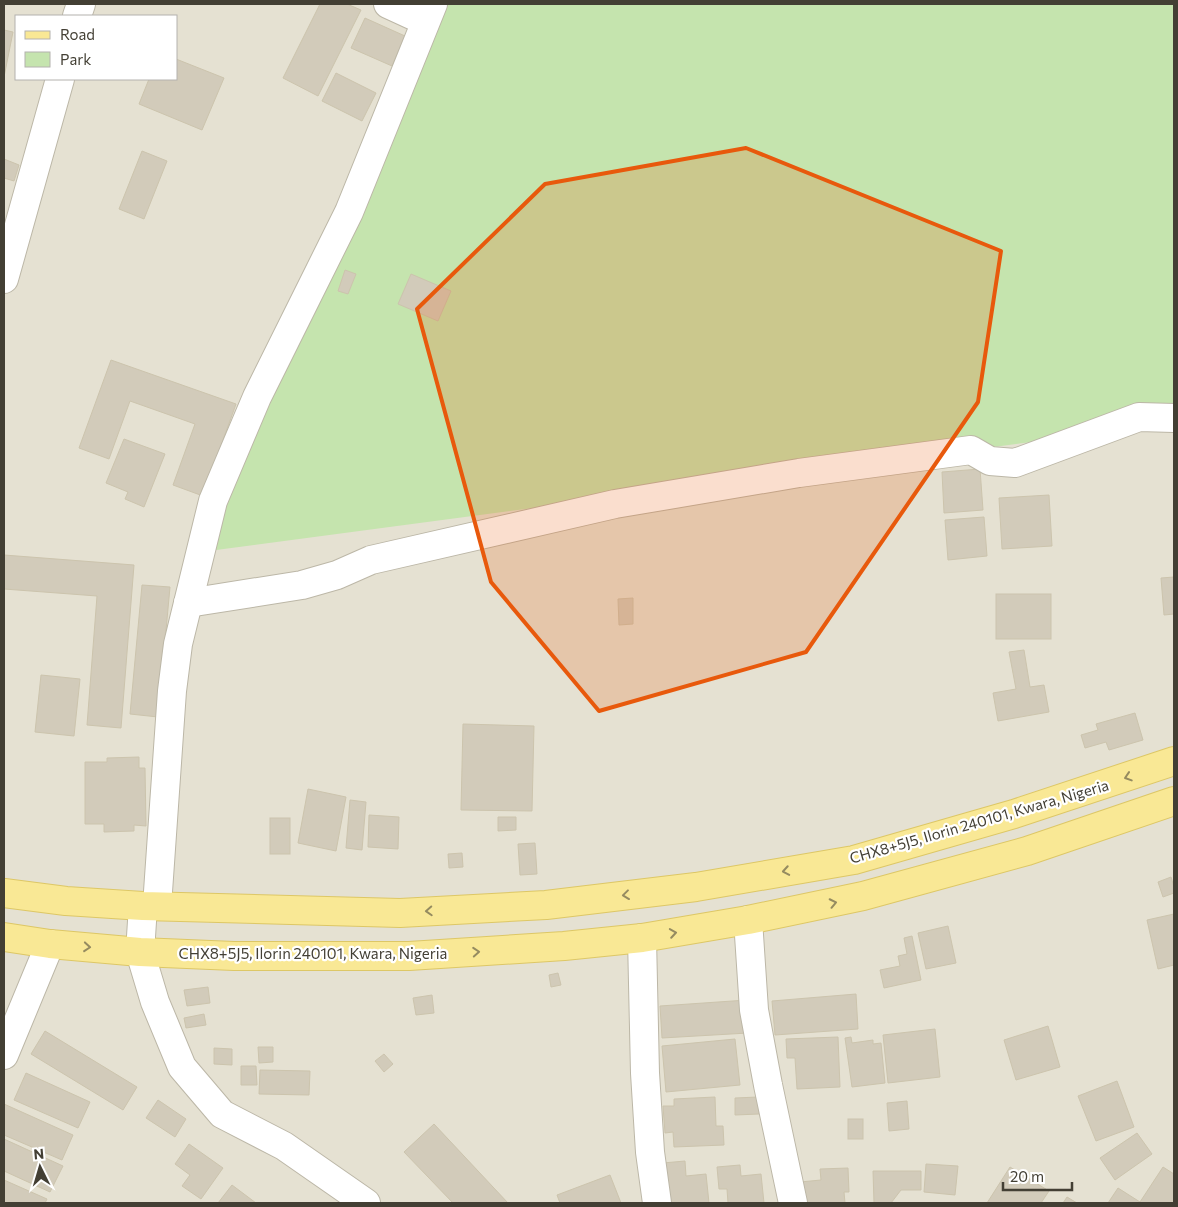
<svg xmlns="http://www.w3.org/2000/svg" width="1178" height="1207" viewBox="0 0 1178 1207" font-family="Commissioner,sans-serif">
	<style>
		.residential { fill: #e5e1d2; fill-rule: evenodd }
		.green { fill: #c5e4ae }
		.building { fill: #d2cbba; stroke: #ccc4ad }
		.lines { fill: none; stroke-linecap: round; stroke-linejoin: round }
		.minor-casing { stroke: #bcb7a7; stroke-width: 30 }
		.major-casing { stroke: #ddc766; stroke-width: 30 }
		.minor { stroke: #fff; stroke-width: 28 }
		.major { stroke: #f9e895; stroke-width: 28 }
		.oneway { stroke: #958b60 }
		.marked { fill: #e8590c; fill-opacity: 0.2; stroke: #e8590c; stroke-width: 4; stroke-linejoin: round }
		.labels { text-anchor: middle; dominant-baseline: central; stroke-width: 4.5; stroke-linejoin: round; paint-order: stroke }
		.street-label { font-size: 15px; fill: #433f34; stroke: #fff }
	</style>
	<rect width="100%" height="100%" fill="#f1eee4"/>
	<path class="residential" d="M 4,4 L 1174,4 L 1174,1203 L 4,1203 ZM 16,16 L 176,16 L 176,79 L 16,79 Z"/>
	<path class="green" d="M 438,4 L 1174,4 L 1174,423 L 201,552 Z"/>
	<g class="building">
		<path d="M 320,4 L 347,4 L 361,10 L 318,96 L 283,78 Z"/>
		<path d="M 365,18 L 405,36 L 392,66 L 351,48 Z"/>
		<path d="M 4,30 L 13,32 L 4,77 Z"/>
		<path d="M 176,59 L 224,78 L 202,130 L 139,104 L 149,79 L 176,79 Z"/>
		<path d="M 336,73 L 376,93 L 362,121 L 322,101 Z"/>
		<path d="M 142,151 L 167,161 L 144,219 L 119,209 Z"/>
		<path d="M 4,159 L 19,165 L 14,181 L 4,178 Z"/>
		<path d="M 345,270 L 356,274 L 348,294 L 338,291 Z"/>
		<path d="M 411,274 L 451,291 L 438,321 L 398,304 Z"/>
		<path d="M 111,360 L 236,404 L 203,496 L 173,485 L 195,424 L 130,401 L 109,459 L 79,448 Z"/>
		<path d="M 124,439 L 165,454 L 144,507 L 125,499 L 128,492 L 106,483 Z"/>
		<path d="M 980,469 L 983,510 L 944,513 L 942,472 Z"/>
		<path d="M 1049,495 L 1052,546 L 1002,549 L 999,498 Z"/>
		<path d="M 984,517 L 987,556 L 948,560 L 945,520 Z"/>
		<path d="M 4,555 L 134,565 L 121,728 L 87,725 L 97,596 L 4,589 Z"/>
		<path d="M 1174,577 L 1174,614 L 1164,615 L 1161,578 Z"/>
		<path d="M 142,585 L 170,587 L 158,717 L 130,714 Z"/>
		<rect x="996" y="594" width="55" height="45"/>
		<path d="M 633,598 L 633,624 L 619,625 L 618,599 Z"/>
		<path d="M 1024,650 L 1030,687 L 1044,685 L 1049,712 L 998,721 L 993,693 L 1016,689 L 1009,652 Z"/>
		<path d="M 41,675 L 80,679 L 74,736 L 35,732 Z"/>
		<path d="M 1135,713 L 1143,740 L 1109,750 L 1106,742 L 1085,748 L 1081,735 L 1098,730 L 1096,724 Z"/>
		<path d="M 463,724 L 534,726 L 532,811 L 461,810 Z"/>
		<path d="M 139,757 L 139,768 L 145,768 L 146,826 L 134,825 L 134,831 L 104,832 L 104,824 L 85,824 L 85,762 L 107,762 L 107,758 Z"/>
		<path d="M 308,789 L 346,797 L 336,851 L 298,843 Z"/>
		<path d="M 350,800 L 366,802 L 362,850 L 346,848 Z"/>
		<path d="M 369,815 L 399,817 L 398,849 L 368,847 Z"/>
		<path d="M 498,817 L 516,817 L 516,830 L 498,831 Z"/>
		<rect x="270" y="818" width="20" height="36"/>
		<path d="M 535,843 L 537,874 L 520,875 L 518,844 Z"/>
		<path d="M 462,853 L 463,867 L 449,868 L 448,854 Z"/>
		<path d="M 1171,877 L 1174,887 L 1174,893 L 1163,897 L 1158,882 Z"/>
		<path d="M 1174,914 L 1174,965 L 1158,969 L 1147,920 Z"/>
		<path d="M 948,926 L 956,963 L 926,969 L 918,933 Z"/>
		<path d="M 912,936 L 921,980 L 884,988 L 880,970 L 900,966 L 898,956 L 907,954 L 904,938 Z"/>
		<path d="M 558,973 L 561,985 L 551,987 L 549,975 Z"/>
		<path d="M 208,987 L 210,1003 L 187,1006 L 184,990 Z"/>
		<path d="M 856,994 L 858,1029 L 775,1035 L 772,1001 Z"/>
		<path d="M 432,995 L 434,1013 L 416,1015 L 413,998 Z"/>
		<path d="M 747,1000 L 748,1033 L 662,1038 L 660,1006 Z"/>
		<path d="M 204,1014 L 206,1025 L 186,1028 L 184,1018 Z"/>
		<path d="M 1048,1026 L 1060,1067 L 1016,1080 L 1004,1040 Z"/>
		<path d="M 935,1029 L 940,1077 L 888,1083 L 883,1035 Z"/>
		<path d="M 45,1031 L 137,1087 L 123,1110 L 31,1054 Z"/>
		<path d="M 838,1037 L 840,1087 L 797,1089 L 795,1058 L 787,1058 L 786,1039 Z"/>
		<path d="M 851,1037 L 852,1043 L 873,1040 L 873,1044 L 881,1043 L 885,1083 L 852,1087 L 845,1038 Z"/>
		<path d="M 735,1039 L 740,1085 L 666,1092 L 662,1046 Z"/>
		<path d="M 258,1047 L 273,1047 L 273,1062 L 259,1063 Z"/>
		<path d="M 214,1048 L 232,1049 L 232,1065 L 214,1064 Z"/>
		<path d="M 384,1054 L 393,1064 L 384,1072 L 375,1061 Z"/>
		<path d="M 241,1066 L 256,1066 L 257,1085 L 241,1085 Z"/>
		<path d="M 260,1070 L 310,1071 L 309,1095 L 259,1094 Z"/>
		<path d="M 26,1073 L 90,1102 L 78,1128 L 14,1100 Z"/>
		<path d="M 1117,1081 L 1134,1127 L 1096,1141 L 1078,1096 Z"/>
		<path d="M 715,1097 L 716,1126 L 723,1126 L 724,1145 L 674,1147 L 673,1132 L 665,1133 L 663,1106 L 674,1106 L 674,1099 Z"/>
		<path d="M 758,1097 L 759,1114 L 735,1115 L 735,1098 Z"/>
		<path d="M 158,1100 L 186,1119 L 175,1137 L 146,1118 Z"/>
		<path d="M 907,1101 L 909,1129 L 889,1131 L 887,1103 Z"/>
		<path d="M 4,1104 L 73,1135 L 62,1160 L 4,1135 Z"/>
		<rect x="848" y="1119" width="15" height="20"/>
		<path d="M 434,1124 L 508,1203 L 453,1203 L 404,1152 Z"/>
		<path d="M 1137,1133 L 1152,1154 L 1115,1180 L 1100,1158 Z"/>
		<path d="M 4,1139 L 63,1166 L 50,1192 L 4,1171 Z"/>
		<path d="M 189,1144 L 223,1168 L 201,1199 L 182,1186 L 190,1175 L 175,1164 Z"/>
		<path d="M 685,1161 L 686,1176 L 706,1174 L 709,1203 L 666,1203 L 663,1163 Z"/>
		<path d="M 926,1164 L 958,1166 L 955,1195 L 924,1192 Z"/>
		<path d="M 740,1165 L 741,1176 L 761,1174 L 764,1203 L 728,1203 L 727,1189 L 719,1189 L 717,1167 Z"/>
		<path d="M 1010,1167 L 1049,1191 L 1041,1203 L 987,1203 Z"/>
		<path d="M 1163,1167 L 1174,1174 L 1174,1203 L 1108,1203 L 1118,1188 L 1140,1202 Z"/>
		<path d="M 848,1168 L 849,1192 L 844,1192 L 845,1203 L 801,1203 L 800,1182 L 821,1180 L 820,1169 Z"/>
		<path d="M 873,1171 L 921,1171 L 921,1190 L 901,1190 L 891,1203 L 874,1203 Z"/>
		<path d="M 610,1175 L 621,1203 L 560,1203 L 557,1195 Z"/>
		<path d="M 4,1180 L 47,1199 L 45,1203 L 4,1203 Z"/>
		<path d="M 232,1185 L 256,1203 L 218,1203 Z"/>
		<path d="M 1067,1197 L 1077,1203 L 1063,1203 Z"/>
	</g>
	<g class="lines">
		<defs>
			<g id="minor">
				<path d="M 388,4 L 425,21"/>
				<path d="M 77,16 L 81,4"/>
				<path d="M 4,279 L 60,79"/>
				<path d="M 188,603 L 302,585 L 337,575 L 371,560 L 615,504 L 799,473 L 971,450 L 990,461 L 1015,463 L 1139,417 L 1174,418"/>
				<path d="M 143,906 L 140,952 L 155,1002 L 182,1067 L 222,1114 L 284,1146 L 366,1203"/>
				<path d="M 157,906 L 172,691 L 178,644 L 213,501 L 257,397 L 349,212 L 433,4"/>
				<path d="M 748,920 L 754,1010 L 768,1085 L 793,1203"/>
				<path d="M 642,938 L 645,1073 L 650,1152 L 657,1203"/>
				<path d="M 4,1055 L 50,944"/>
			</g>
			<g id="major">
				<path d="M 4,893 L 66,901 L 143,906 L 400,913 L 546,905 L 696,887 L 854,860 L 1014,814 L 1174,761"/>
				<path d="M 4,937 L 50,944 L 140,952 L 234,956 L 409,956 L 564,946 L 642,938 L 748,920 L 863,896 L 1027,851 L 1174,801"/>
			</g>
		</defs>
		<use href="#minor" class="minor-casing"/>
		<use href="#major" class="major-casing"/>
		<use href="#minor" class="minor"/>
		<use href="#major" class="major"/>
	</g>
	<defs><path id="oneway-chevron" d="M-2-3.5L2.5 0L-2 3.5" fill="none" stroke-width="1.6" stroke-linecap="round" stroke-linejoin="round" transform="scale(1.25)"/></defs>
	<g class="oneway">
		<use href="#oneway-chevron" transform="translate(1128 777) rotate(162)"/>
		<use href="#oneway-chevron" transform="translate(786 871) rotate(170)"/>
		<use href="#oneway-chevron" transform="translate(626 895) rotate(173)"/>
		<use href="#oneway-chevron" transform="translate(833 903) rotate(-12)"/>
		<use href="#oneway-chevron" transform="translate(429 911) rotate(177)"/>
		<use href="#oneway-chevron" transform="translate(673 933) rotate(-9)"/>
		<use href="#oneway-chevron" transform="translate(87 947) rotate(5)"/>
		<use href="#oneway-chevron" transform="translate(476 952) rotate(-4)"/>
	</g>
	<path class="marked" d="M 746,148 L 1001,251 L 978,402 L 806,652 L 599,711 L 491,582 L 417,309 L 545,184 Z"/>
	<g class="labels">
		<g class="street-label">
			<text transform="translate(979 821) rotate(-16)">CHX8+5J5, Ilorin 240101, Kwara, Nigeria</text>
			<text x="313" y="953">CHX8+5J5, Ilorin 240101, Kwara, Nigeria</text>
		</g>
	</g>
	<rect width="1178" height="1207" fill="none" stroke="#433f34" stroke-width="10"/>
	<rect x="15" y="15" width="162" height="65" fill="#ffffff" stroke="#b4b2ae"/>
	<rect x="25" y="31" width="25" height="8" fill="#f9e895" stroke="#b4b2ae"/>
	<text x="60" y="40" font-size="15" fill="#433f34">Road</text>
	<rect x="25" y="52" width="25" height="15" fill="#c5e4ae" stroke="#b4b2ae"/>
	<text x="60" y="65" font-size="15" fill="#433f34">Park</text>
	<g transform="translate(40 1167) rotate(355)" stroke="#ffffff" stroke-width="4" paint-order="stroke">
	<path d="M0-4L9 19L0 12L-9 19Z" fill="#433f34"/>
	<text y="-8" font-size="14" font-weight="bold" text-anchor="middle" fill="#433f34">N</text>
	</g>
	<path d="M1003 1182v8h69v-8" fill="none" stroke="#433f34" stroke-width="2.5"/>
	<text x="1010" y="1182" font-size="15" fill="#433f34" stroke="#ffffff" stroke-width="4" paint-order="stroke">20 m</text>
</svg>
